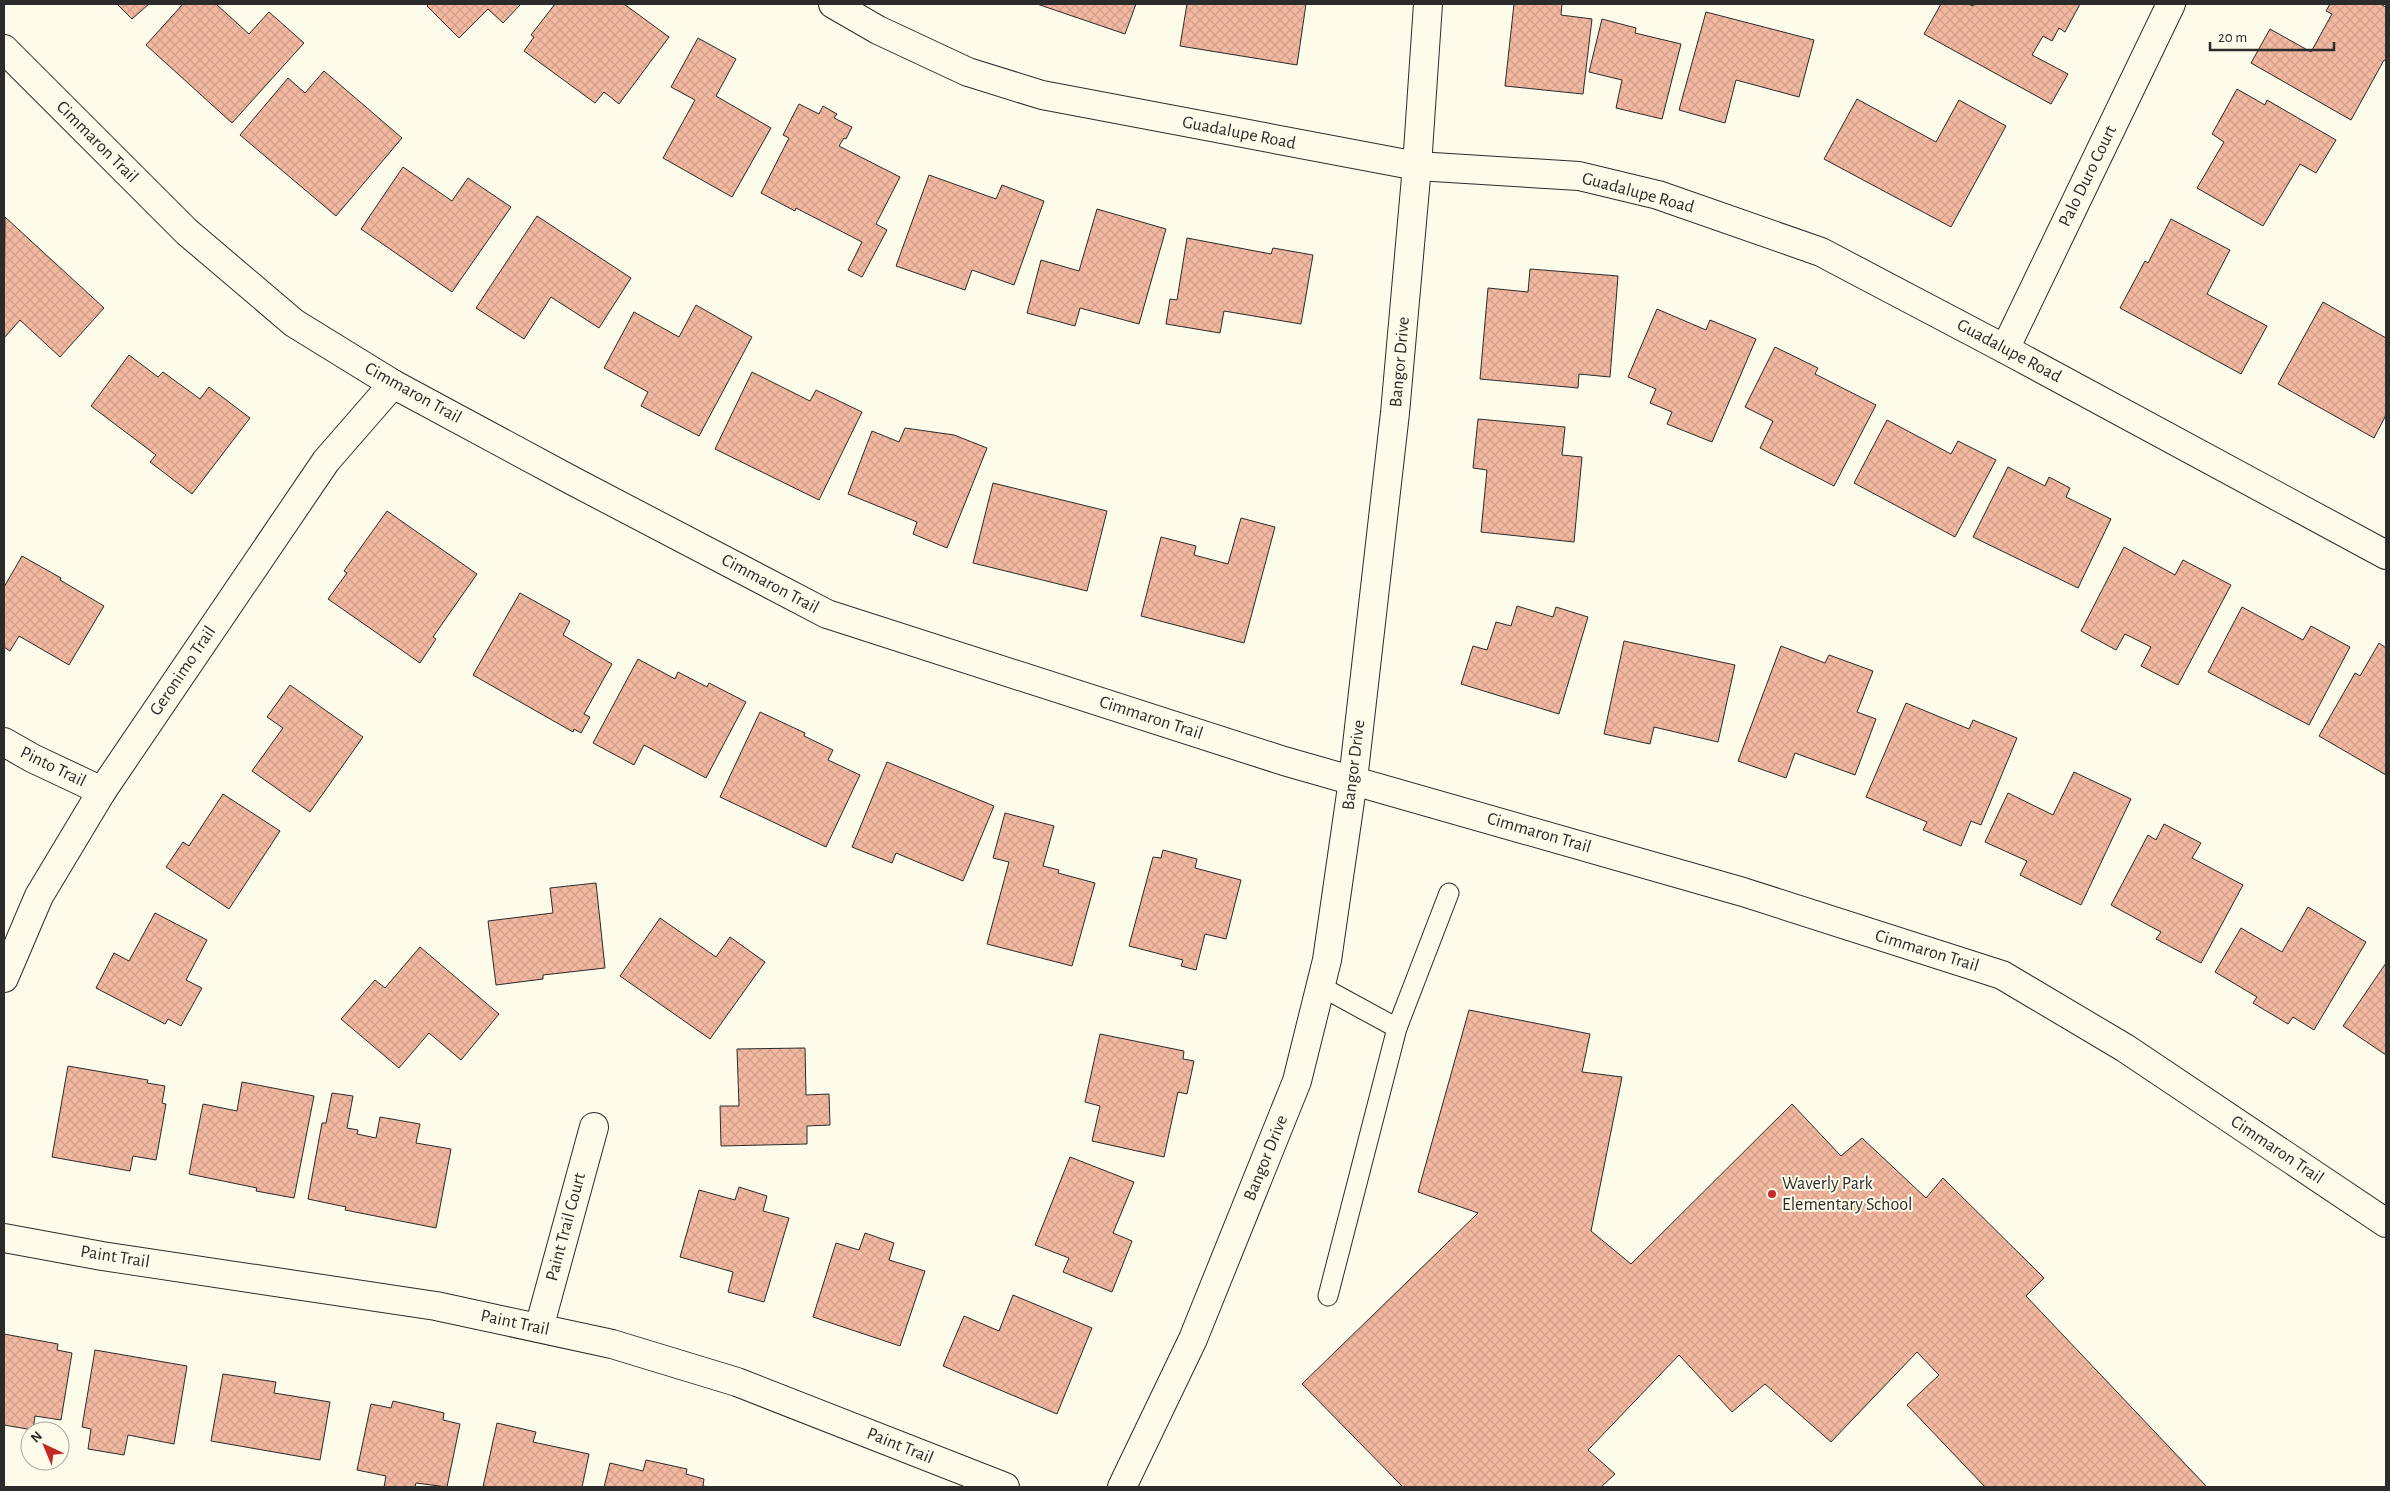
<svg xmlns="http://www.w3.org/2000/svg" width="2390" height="1491" viewBox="0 0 2390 1491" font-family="'Alegreya Sans',sans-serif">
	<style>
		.building { fill: url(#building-cross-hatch); stroke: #2b2b2b }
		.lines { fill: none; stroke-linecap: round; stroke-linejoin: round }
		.lane-casing { stroke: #2b2b2b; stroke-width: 21 }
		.street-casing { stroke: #2b2b2b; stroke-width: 30 }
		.secondary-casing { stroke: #2b2b2b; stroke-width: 30 }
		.lane { stroke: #fdfbea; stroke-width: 19 }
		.street { stroke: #fdfbea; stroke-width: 28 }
		.secondary { stroke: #fdfbea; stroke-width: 28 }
		.poi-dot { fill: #c62828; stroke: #fdfbea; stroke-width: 2 }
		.labels { text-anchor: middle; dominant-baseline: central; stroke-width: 4; stroke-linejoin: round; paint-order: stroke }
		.street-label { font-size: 18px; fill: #2b2b2b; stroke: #fdfbea }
		.poi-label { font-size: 18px; fill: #2b2b2b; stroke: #fdfbea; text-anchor: start }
	</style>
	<defs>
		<pattern id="building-cross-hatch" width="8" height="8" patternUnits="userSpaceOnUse" patternTransform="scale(1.25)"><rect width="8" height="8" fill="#f2b8a0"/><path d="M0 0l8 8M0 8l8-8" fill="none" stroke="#d09e8a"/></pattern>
	</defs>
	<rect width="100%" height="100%" fill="#fdfbea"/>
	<g class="building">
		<path d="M 117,4 L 149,4 L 132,19 Z"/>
		<path d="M 183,4 L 216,4 L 249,34 L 269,12 L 304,43 L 232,123 L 146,45 Z"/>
		<path d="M 429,4 L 521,4 L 503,23 L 488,9 L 459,38 L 427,6 Z"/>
		<path d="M 555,4 L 624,4 L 669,37 L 619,104 L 604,92 L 595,103 L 524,51 L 534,37 L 531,35 Z"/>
		<path d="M 1037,4 L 1136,4 L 1125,34 Z"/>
		<path d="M 1187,4 L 1306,4 L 1297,65 L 1180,46 Z"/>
		<path d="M 1514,4 L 1562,4 L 1561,15 L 1592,19 L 1583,94 L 1505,86 Z"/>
		<path d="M 1941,4 L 1968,4 L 1973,6 L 1974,4 L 2080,4 L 2065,32 L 2059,28 L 2052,41 L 2043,36 L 2032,55 L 2068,74 L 2051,104 L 1924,34 Z"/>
		<path d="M 2330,4 L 2380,4 L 2386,7 L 2386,61 L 2384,60 L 2351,120 L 2251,63 L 2270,29 L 2311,52 L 2332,14 L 2326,11 Z"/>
		<path d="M 1706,12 L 1814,40 L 1799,97 L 1736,80 L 1725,123 L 1679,110 Z"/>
		<path d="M 1602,19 L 1636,28 L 1635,33 L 1681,44 L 1662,119 L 1616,108 L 1622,80 L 1589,72 Z"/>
		<path d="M 698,38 L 736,59 L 716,96 L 771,128 L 732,197 L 663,158 L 695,100 L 671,87 Z"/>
		<path d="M 324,71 L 402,138 L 336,216 L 240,135 L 288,78 L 305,93 Z"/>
		<path d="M 2237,89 L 2265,105 L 2267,100 L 2336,140 L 2316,173 L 2300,164 L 2263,226 L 2197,188 L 2224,142 L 2212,134 Z"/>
		<path d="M 1857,99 L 1936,142 L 1959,100 L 2006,126 L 1951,227 L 1824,159 Z"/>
		<path d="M 799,104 L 819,114 L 823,106 L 837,114 L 834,118 L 852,127 L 846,139 L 844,138 L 839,146 L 900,177 L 876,224 L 887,230 L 862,277 L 848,270 L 862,242 L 796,208 L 795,211 L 761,193 L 789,138 L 783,135 Z"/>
		<path d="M 403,167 L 452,201 L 468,178 L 511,207 L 452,292 L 361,229 Z"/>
		<path d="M 929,175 L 996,199 L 1002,185 L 1044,201 L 1014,285 L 972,270 L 965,290 L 896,266 Z"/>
		<path d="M 1097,209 L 1166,229 L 1139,324 L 1080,308 L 1075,326 L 1027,313 L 1041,260 L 1079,271 Z"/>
		<path d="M 537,216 L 631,278 L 599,328 L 551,297 L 524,339 L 476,308 Z"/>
		<path d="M 5,217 L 104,308 L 60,357 L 20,320 L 5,337 L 4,336 Z"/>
		<path d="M 2171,219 L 2230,250 L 2207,294 L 2267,326 L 2241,374 L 2120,308 L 2145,261 L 2148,263 Z"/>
		<path d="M 1187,238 L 1271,254 L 1273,248 L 1313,255 L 1301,324 L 1224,311 L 1220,333 L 1166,324 L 1170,299 L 1177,300 Z"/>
		<path d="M 1530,269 L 1618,276 L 1610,377 L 1579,374 L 1578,388 L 1480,379 L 1488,288 L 1528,292 Z"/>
		<path d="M 2323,302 L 2386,338 L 2386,415 L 2374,438 L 2278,384 Z"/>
		<path d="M 696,305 L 752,337 L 699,436 L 641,406 L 648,392 L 604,368 L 634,312 L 679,337 Z"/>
		<path d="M 1657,309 L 1706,330 L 1710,320 L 1756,339 L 1712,442 L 1667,424 L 1672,412 L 1650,403 L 1656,389 L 1628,377 Z"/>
		<path d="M 1775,347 L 1818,368 L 1815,374 L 1876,405 L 1834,486 L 1760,448 L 1773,421 L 1745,407 Z"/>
		<path d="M 129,355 L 158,377 L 163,372 L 200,399 L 209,387 L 250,418 L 192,494 L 150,462 L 156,455 L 91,406 Z"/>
		<path d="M 752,372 L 810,401 L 816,390 L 862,412 L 819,500 L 715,449 Z"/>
		<path d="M 1478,419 L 1565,427 L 1562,455 L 1582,457 L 1574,542 L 1481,532 L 1487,470 L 1473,468 Z"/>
		<path d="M 1887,420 L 1951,454 L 1958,441 L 1996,460 L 1955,537 L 1854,483 Z"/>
		<path d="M 905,428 L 954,435 L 987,448 L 947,548 L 913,534 L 917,522 L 848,494 L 872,431 L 899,442 Z"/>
		<path d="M 2008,467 L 2045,486 L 2049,477 L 2070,488 L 2066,497 L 2111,519 L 2078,588 L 1973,537 Z"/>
		<path d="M 993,483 L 1107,511 L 1087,591 L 973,563 Z"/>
		<path d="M 387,511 L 477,574 L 433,637 L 436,639 L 420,663 L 328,599 L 347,573 L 344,571 Z"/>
		<path d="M 1241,518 L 1275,527 L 1244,643 L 1141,616 L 1161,537 L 1196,546 L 1194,555 L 1228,564 Z"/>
		<path d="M 2124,547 L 2175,575 L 2183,560 L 2231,585 L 2178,685 L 2141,666 L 2151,647 L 2125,634 L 2116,650 L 2081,631 Z"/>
		<path d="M 22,556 L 61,578 L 60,580 L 104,606 L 69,665 L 19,636 L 10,651 L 4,647 L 4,587 Z"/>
		<path d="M 520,593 L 570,621 L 563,635 L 612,664 L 584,714 L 590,717 L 581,733 L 574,729 L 573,732 L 473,675 Z"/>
		<path d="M 1517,606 L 1553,617 L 1556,607 L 1588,617 L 1559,714 L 1461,684 L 1473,646 L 1487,650 L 1496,622 L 1511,626 Z"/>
		<path d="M 2242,607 L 2303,640 L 2311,626 L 2350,647 L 2309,725 L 2208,672 Z"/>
		<path d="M 1624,641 L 1735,665 L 1718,742 L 1654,727 L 1650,744 L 1604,734 Z"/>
		<path d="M 2379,643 L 2386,648 L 2386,775 L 2319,736 L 2355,673 L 2360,676 Z"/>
		<path d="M 1781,646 L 1825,663 L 1829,655 L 1873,671 L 1857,712 L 1876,719 L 1855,775 L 1795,753 L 1786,778 L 1738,761 Z"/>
		<path d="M 638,659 L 675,679 L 678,672 L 707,687 L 709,683 L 746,702 L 706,778 L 644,745 L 634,765 L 593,743 Z"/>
		<path d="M 290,685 L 363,737 L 310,812 L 252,771 L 283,728 L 267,717 Z"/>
		<path d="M 1906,703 L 1969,729 L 1973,720 L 2017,738 L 1981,825 L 1971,821 L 1961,846 L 1923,830 L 1927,822 L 1866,797 Z"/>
		<path d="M 760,712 L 805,733 L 804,736 L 833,750 L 828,760 L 860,775 L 826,847 L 720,797 Z"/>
		<path d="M 887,762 L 994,806 L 963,881 L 896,853 L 892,863 L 852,847 Z"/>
		<path d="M 2074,772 L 2131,799 L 2081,905 L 2020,875 L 2027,861 L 1985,842 L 2008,793 L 2053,815 Z"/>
		<path d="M 223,794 L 280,831 L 229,909 L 166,867 L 183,842 L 189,846 Z"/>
		<path d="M 1005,813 L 1054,826 L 1043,866 L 1059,870 L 1058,873 L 1095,883 L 1072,966 L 987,944 L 1009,862 L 993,858 Z"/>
		<path d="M 2164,824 L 2201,843 L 2192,858 L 2243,885 L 2201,963 L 2156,939 L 2161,932 L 2111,905 L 2148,835 L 2156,840 Z"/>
		<path d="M 1163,850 L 1197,859 L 1195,868 L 1241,880 L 1226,939 L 1205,934 L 1196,970 L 1181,966 L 1183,960 L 1129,946 L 1153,857 L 1161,858 Z"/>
		<path d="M 596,883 L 605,968 L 543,975 L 543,979 L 496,985 L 488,921 L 553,913 L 550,888 Z"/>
		<path d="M 2308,907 L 2366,942 L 2314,1030 L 2293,1017 L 2288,1024 L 2253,1003 L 2257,997 L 2215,972 L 2241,928 L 2282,952 Z"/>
		<path d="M 155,913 L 207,940 L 186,980 L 202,988 L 181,1026 L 168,1019 L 165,1024 L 96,988 L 114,953 L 129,961 Z"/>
		<path d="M 660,918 L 716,957 L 730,937 L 765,962 L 710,1039 L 620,976 Z"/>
		<path d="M 420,947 L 499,1014 L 461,1060 L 429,1033 L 399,1068 L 341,1019 L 375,980 L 385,988 Z"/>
		<path d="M 2386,963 L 2386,1055 L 2343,1026 Z"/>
		<path d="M 1469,1010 L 1590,1034 L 1582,1072 L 1622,1077 L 1591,1231 L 1631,1264 L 1792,1104 L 1841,1156 L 1862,1138 L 1926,1198 L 1943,1178 L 2044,1278 L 2026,1296 L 2207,1487 L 1985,1487 L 1907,1405 L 1939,1375 L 1917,1352 L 1831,1442 L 1765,1384 L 1732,1412 L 1679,1355 L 1588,1450 L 1615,1474 L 1601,1487 L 1403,1487 L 1302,1384 L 1478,1213 L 1418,1192 Z"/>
		<path d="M 1100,1034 L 1184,1051 L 1183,1059 L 1194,1061 L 1187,1094 L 1178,1092 L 1164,1157 L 1092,1141 L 1100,1106 L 1085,1102 Z"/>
		<path d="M 805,1048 L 806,1095 L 829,1094 L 830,1125 L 807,1126 L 807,1144 L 721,1146 L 720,1106 L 739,1106 L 737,1049 Z"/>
		<path d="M 68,1066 L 148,1080 L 147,1083 L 165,1086 L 162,1103 L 166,1104 L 156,1160 L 133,1156 L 130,1171 L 52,1157 Z"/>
		<path d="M 242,1082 L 314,1096 L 294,1198 L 256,1191 L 257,1188 L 189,1174 L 203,1104 L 237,1111 Z"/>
		<path d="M 332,1093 L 353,1096 L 347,1128 L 358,1130 L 357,1134 L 376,1138 L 380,1117 L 420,1124 L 416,1143 L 451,1149 L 436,1228 L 345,1210 L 346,1207 L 308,1199 L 322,1123 L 326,1123 Z"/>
		<path d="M 1070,1157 L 1134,1182 L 1113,1233 L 1132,1241 L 1112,1292 L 1063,1272 L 1069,1258 L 1035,1245 Z"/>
		<path d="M 739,1187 L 767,1196 L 763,1211 L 789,1218 L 764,1302 L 728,1292 L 733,1272 L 680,1257 L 699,1190 L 735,1200 Z"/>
		<path d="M 865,1233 L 894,1243 L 889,1260 L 925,1271 L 900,1346 L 813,1317 L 836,1243 L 859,1250 Z"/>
		<path d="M 1013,1295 L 1092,1328 L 1057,1414 L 943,1366 L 964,1316 L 999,1331 Z"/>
		<path d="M 4,1334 L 58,1344 L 57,1350 L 72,1353 L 61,1420 L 35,1416 L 33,1430 L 4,1425 Z"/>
		<path d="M 95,1350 L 187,1366 L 174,1444 L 128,1435 L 124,1455 L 88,1449 L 91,1429 L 82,1427 Z"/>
		<path d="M 223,1374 L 276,1382 L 274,1393 L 330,1402 L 320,1460 L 211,1441 Z"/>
		<path d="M 393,1401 L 444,1413 L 443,1420 L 460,1424 L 447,1487 L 416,1483 L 415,1487 L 384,1487 L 386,1476 L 357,1470 L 371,1404 L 391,1408 Z"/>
		<path d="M 497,1423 L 536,1432 L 533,1442 L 589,1454 L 582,1487 L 483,1487 Z"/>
		<path d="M 646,1460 L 687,1469 L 686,1474 L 704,1479 L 703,1486 L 709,1487 L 604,1487 L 610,1463 L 643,1471 Z"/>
	</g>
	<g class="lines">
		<defs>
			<g id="lane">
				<path d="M 1320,986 L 1397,1028 L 1449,893"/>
				<path d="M 1328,1296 L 1397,1028"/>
			</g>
			<g id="street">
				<path d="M 833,4 L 878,30 L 968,72 L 1042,95 L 1417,166 L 1579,176 L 1658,195 L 1821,252 L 2005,349 L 2386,555"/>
				<path d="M 2005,349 L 2171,4"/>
				<path d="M 4,742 L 32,758 L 102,791"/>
				<path d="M 4,978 L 39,896 L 102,791 L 326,461 L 393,384"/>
				<path d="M 4,1238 L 102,1256 L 436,1306 L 612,1344 L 737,1382 L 1005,1487"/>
				<path d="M 539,1328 L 594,1127"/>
				<path d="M 1122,1487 L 1193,1339 L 1297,1081 L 1327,960 L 1353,780"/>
			</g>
			<g id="secondary">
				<path d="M 4,49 L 187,232 L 294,323 L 393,384 L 573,481 L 827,614 L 1284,761 L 1743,892 L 2002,975 L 2125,1048 L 2386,1223"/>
				<path d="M 1353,780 L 1395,413 L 1417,166 L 1428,4"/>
			</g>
		</defs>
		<use href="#lane" class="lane-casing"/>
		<use href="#street" class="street-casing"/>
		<use href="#secondary" class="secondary-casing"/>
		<use href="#lane" class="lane"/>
		<use href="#street" class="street"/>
		<use href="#secondary" class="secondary"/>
	</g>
	<circle class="poi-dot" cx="1772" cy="1194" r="5"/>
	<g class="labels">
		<g class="street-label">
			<text transform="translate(1239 133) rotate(11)">Guadalupe Road</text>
			<text transform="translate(97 142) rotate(45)">Cimmaron Trail</text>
			<text transform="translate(2088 176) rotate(-64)">Palo Duro Court</text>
			<text transform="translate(1638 193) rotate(15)">Guadalupe Road</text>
			<text transform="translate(2009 351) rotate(28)">Guadalupe Road</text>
			<text transform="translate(1400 362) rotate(-85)">Bangor Drive</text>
			<text transform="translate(413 393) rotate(29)">Cimmaron Trail</text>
			<text transform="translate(770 584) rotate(28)">Cimmaron Trail</text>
			<text transform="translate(183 671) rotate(-56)">Geronimo Trail</text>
			<text transform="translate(1151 718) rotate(18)">Cimmaron Trail</text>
			<text transform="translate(1354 765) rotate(-83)">Bangor Drive</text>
			<text transform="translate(53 767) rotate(26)">Pinto Trail</text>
			<text transform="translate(1539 833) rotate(16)">Cimmaron Trail</text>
			<text transform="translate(1927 951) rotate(17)">Cimmaron Trail</text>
			<text transform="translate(2277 1150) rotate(34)">Cimmaron Trail</text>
			<text transform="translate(1266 1158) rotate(-68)">Bangor Drive</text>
			<text transform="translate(566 1227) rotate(-75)">Paint Trail Court</text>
			<text transform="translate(115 1257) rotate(9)">Paint Trail</text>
			<text transform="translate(515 1323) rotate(12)">Paint Trail</text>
			<text transform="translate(900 1446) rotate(22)">Paint Trail</text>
		</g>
		<g class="poi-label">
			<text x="1782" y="1184">Waverly Park<tspan x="1782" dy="21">Elementary School</tspan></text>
		</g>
	</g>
	<rect width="2390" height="1491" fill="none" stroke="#2b2b2b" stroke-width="10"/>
	<g transform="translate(45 1446) rotate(316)"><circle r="24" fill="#fdfbea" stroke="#a9a89e"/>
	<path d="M0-4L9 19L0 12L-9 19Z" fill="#c62828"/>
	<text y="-8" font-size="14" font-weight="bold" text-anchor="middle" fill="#2b2b2b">N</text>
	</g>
	<path d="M2210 42v8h124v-8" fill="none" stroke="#2b2b2b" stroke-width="2.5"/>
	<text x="2218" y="42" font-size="15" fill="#2b2b2b" stroke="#fdfbea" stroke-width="4" paint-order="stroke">20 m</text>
</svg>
